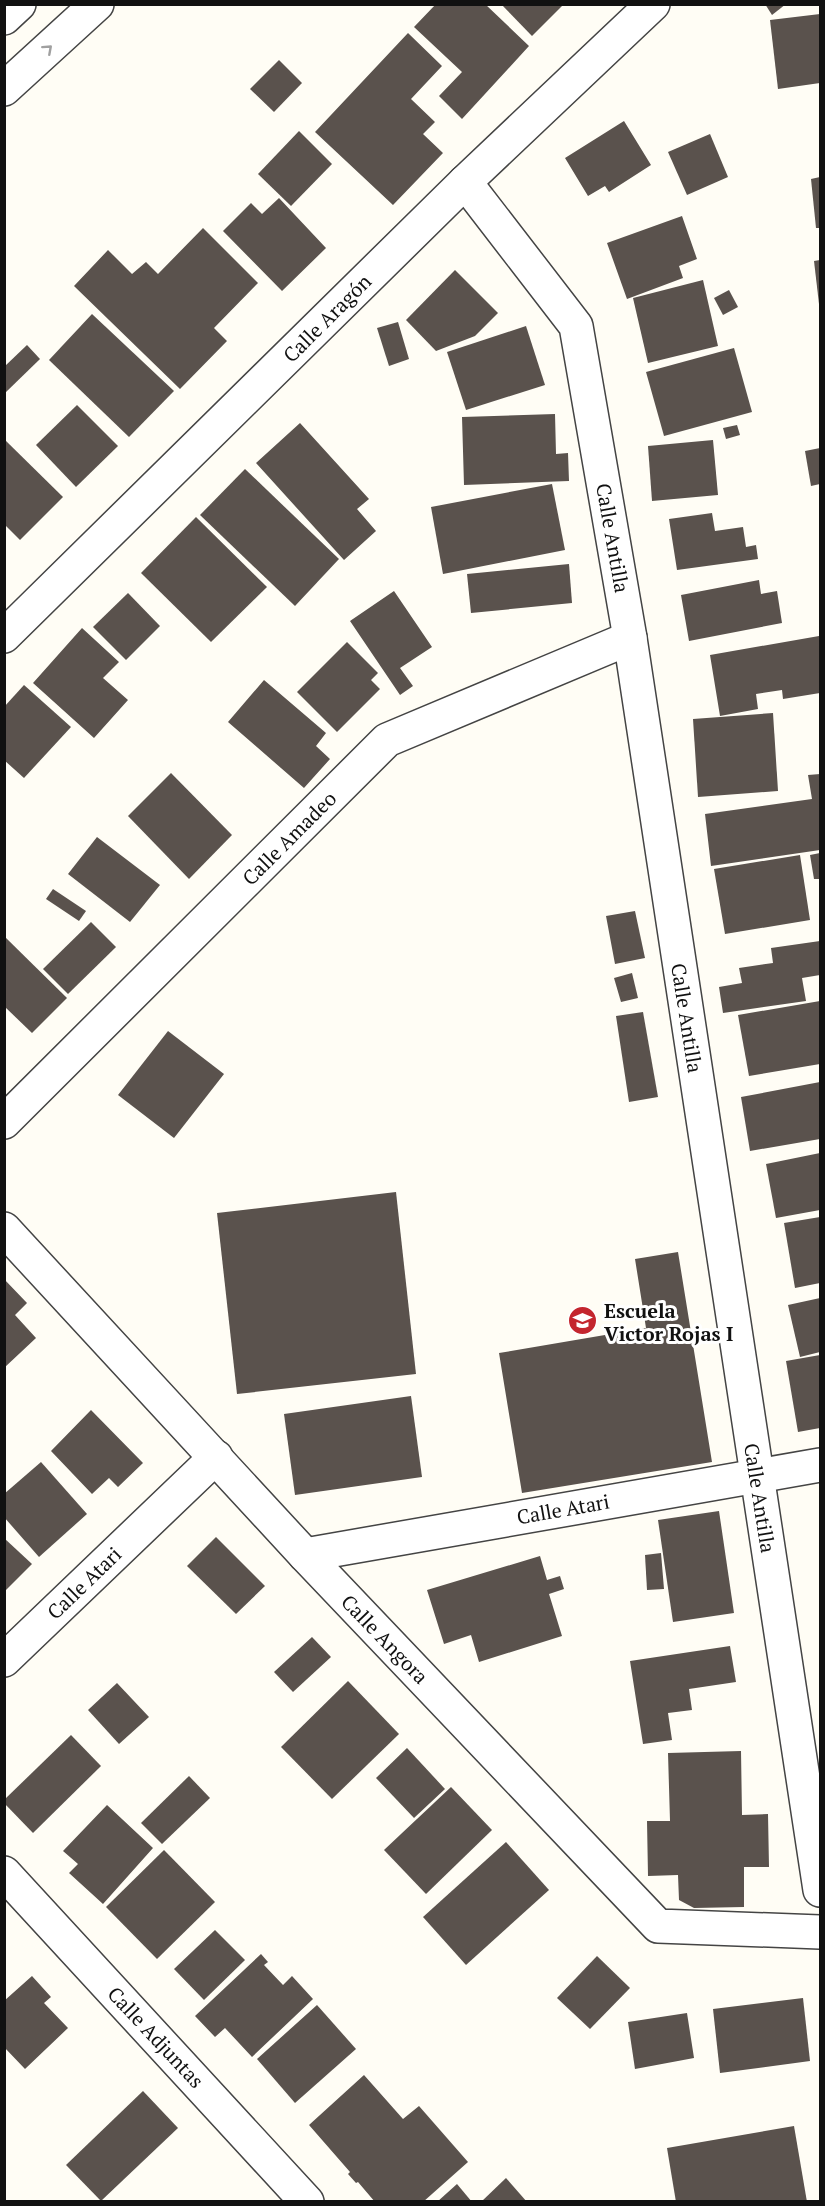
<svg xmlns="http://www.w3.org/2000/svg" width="825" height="2206" viewBox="0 0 825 2206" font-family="'PT Serif',serif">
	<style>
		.building { fill: #5a524d }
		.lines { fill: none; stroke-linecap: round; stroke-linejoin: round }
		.minor-casing { stroke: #444; stroke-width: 36 }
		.tertiary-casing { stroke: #444; stroke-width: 36 }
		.minor { stroke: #fff; stroke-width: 33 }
		.tertiary { stroke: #fff; stroke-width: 33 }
		.oneway { stroke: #a0a0a0 }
		.labels { text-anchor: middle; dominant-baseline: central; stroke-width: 6; stroke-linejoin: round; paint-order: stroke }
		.street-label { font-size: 20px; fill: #111; stroke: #fff }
		.poi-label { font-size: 20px; font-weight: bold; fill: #111; stroke: #fff; text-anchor: start }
	</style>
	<rect width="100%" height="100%" fill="#fffdf5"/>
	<g class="building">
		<path d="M 436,4 L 485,4 L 529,46 L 462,119 L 439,96 L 462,72 L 414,27 Z"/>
		<path d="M 501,4 L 564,4 L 532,36 Z"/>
		<path d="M 765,4 L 786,4 L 772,15 Z"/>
		<path d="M 820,14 L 820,83 L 778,89 L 770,20 Z"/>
		<path d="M 408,33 L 442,66 L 411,99 L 435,122 L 423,134 L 443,153 L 393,205 L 315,132 Z"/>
		<path d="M 279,60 L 302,83 L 274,112 L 250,89 Z"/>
		<path d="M 624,121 L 651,165 L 609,192 L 605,186 L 588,196 L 565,158 Z"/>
		<path d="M 299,131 L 332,164 L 291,206 L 258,174 Z"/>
		<path d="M 710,134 L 728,177 L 687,195 L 668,152 Z"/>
		<path d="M 820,177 L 820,228 L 816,228 L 811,179 Z"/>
		<path d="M 279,198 L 326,248 L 282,291 L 223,231 L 251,203 L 262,214 Z"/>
		<path d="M 682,216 L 697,259 L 679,266 L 683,278 L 627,299 L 607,243 Z"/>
		<path d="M 203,228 L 258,283 L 214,328 L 227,341 L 180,389 L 74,286 L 108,250 L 132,274 L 146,262 L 158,274 Z"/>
		<path d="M 820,260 L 820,304 L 819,304 L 814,261 Z"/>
		<path d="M 455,270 L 498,313 L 475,336 L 436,351 L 406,320 Z"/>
		<path d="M 703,280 L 718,346 L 648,363 L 633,298 Z"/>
		<path d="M 729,290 L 738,307 L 723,315 L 714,298 Z"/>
		<path d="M 92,314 L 174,391 L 129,437 L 49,360 Z"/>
		<path d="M 398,322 L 409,359 L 389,366 L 377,328 Z"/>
		<path d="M 526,326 L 545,385 L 466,410 L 447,352 Z"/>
		<path d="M 27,345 L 40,359 L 4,394 L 4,367 Z"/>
		<path d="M 734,348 L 752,412 L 664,436 L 646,372 Z"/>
		<path d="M 77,405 L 118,446 L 76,487 L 36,445 Z"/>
		<path d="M 555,414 L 556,454 L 568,453 L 569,481 L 464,485 L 462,417 Z"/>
		<path d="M 300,423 L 369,499 L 357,509 L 376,531 L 344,560 L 256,463 Z"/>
		<path d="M 737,425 L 740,435 L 726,439 L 723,428 Z"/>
		<path d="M 4,439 L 63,497 L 20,540 L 4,524 Z"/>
		<path d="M 713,440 L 718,495 L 652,501 L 648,446 Z"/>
		<path d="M 820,448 L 820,484 L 811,486 L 805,451 Z"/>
		<path d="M 245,469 L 339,559 L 295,606 L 200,515 Z"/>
		<path d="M 552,484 L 565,550 L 443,574 L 431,507 Z"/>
		<path d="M 712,513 L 715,531 L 743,527 L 746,547 L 756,545 L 758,559 L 677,570 L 669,519 Z"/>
		<path d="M 196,517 L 267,587 L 211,642 L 141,573 Z"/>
		<path d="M 569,564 L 572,603 L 471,613 L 467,574 Z"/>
		<path d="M 759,580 L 761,594 L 777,591 L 782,623 L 689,641 L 681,595 Z"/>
		<path d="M 394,591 L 432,647 L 400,668 L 413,686 L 400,695 L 350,621 Z"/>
		<path d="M 128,593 L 160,626 L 126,660 L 93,627 Z"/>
		<path d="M 82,628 L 119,662 L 103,678 L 128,700 L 94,738 L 33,683 Z"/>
		<path d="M 819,636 L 820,693 L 783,699 L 782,690 L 756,694 L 758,709 L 720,716 L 710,655 Z"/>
		<path d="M 347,642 L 378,673 L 371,680 L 380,689 L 337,732 L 297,692 Z"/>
		<path d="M 264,680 L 326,733 L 316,746 L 330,759 L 304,788 L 228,722 Z"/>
		<path d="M 24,685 L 71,727 L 24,778 L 4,760 L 4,707 Z"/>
		<path d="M 773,713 L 778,791 L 698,797 L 693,719 Z"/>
		<path d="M 171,773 L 232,835 L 189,879 L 128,816 Z"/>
		<path d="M 820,774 L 820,850 L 711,866 L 705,814 L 812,799 L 808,775 Z"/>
		<path d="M 97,837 L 160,885 L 130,922 L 68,874 Z"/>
		<path d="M 820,853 L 820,879 L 814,879 L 810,855 Z"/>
		<path d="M 800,855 L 810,920 L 725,934 L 714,869 Z"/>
		<path d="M 53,889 L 86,911 L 79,921 L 46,899 Z"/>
		<path d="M 635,911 L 645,958 L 615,964 L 606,916 Z"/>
		<path d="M 91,922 L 116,947 L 68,994 L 43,969 Z"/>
		<path d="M 4,936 L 67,998 L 32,1033 L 4,1006 Z"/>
		<path d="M 820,941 L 820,975 L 802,978 L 806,1001 L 723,1013 L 719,987 L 742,983 L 739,968 L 773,963 L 771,948 Z"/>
		<path d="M 632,973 L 638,998 L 621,1002 L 614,978 Z"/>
		<path d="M 820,1001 L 820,1064 L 749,1076 L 738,1015 Z"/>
		<path d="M 643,1012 L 658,1097 L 629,1102 L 616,1016 Z"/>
		<path d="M 168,1031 L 224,1074 L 174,1138 L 118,1095 Z"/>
		<path d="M 820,1082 L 820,1139 L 750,1151 L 741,1097 Z"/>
		<path d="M 820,1153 L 820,1210 L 776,1218 L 766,1164 Z"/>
		<path d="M 396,1192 L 416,1374 L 237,1394 L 217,1213 Z"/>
		<path d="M 820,1217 L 820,1283 L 795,1288 L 784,1223 Z"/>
		<path d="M 678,1252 L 712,1462 L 522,1493 L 499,1353 L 646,1328 L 635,1259 Z"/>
		<path d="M 4,1279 L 27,1303 L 15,1315 L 36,1338 L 4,1368 Z"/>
		<path d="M 820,1298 L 820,1352 L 800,1357 L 788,1305 Z"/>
		<path d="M 820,1355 L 820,1428 L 798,1432 L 786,1361 Z"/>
		<path d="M 411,1396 L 422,1477 L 295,1495 L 284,1414 Z"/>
		<path d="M 91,1410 L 143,1463 L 118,1487 L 109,1478 L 92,1494 L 51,1451 Z"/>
		<path d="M 41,1462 L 87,1514 L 39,1557 L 4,1517 L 4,1494 Z"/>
		<path d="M 719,1511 L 734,1613 L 673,1622 L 658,1520 Z"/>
		<path d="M 216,1537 L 265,1586 L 236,1614 L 187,1566 Z"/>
		<path d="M 4,1538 L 32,1564 L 4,1592 Z"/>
		<path d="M 661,1553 L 664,1589 L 647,1590 L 645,1555 Z"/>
		<path d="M 540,1556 L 547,1580 L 560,1576 L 564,1589 L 549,1594 L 562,1636 L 479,1662 L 471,1635 L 444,1644 L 427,1590 Z"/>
		<path d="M 312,1637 L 331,1657 L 293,1692 L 274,1672 Z"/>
		<path d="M 730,1646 L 736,1682 L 689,1689 L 692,1710 L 668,1713 L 672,1740 L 643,1744 L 630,1661 Z"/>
		<path d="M 348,1681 L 399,1734 L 332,1799 L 281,1747 Z"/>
		<path d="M 117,1683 L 149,1717 L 119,1744 L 88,1710 Z"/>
		<path d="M 71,1735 L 101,1766 L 33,1833 L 4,1803 L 4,1800 Z"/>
		<path d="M 407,1748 L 445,1789 L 414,1818 L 376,1778 Z"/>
		<path d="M 741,1751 L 742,1815 L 768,1814 L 769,1867 L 744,1867 L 744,1907 L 694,1908 L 679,1900 L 678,1875 L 648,1876 L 647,1821 L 670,1821 L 668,1753 Z"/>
		<path d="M 189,1776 L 210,1798 L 162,1844 L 141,1823 Z"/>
		<path d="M 451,1787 L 492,1830 L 426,1894 L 384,1850 Z"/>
		<path d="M 107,1805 L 153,1848 L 103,1904 L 69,1873 L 78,1864 L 63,1851 Z"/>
		<path d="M 506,1842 L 549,1890 L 466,1965 L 423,1917 Z"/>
		<path d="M 164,1850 L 215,1902 L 157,1959 L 106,1907 Z"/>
		<path d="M 215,1930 L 245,1960 L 204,2000 L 174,1969 Z"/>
		<path d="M 261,1954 L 268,1962 L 264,1965 L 283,1985 L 292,1976 L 313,1999 L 252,2057 L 225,2028 L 215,2037 L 195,2016 Z"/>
		<path d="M 597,1956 L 630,1988 L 590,2029 L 557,1998 Z"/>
		<path d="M 32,1976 L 51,1997 L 44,2003 L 68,2028 L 25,2069 L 4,2047 L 4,2001 Z"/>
		<path d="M 803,1998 L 810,2061 L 720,2073 L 713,2009 Z"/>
		<path d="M 317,2005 L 356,2049 L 295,2103 L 257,2059 Z"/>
		<path d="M 687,2013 L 694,2058 L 635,2069 L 628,2022 Z"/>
		<path d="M 364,2075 L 403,2119 L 419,2106 L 468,2162 L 423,2202 L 375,2202 L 358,2182 L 356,2183 L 348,2174 L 350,2172 L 309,2125 Z"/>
		<path d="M 143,2091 L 178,2128 L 101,2201 L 66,2165 Z"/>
		<path d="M 794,2126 L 807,2202 L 676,2202 L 667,2148 Z"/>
		<path d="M 506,2178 L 527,2202 L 481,2202 Z"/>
		<path d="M 457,2184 L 472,2202 L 437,2202 Z"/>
	</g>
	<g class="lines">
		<defs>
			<g id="minor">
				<path d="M 465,182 L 576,326 L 630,638 L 820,1890"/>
				<path d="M 4,636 L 465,182 L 653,4"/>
				<path d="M 4,1122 L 387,740 L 630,638"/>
				<path d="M 4,1229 L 305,1555 L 658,1926 L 820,1932"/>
				<path d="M 305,1555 L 820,1465"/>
				<path d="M 4,1660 L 216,1457"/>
				<path d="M 4,1873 L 307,2202"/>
			</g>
			<g id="tertiary">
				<path d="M 4,18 L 19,4"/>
				<path d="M 4,89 L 97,4"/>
			</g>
		</defs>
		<use href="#minor" class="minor-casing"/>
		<use href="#tertiary" class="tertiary-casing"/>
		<use href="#minor" class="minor"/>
		<use href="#tertiary" class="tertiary"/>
	</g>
	<defs><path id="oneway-chevron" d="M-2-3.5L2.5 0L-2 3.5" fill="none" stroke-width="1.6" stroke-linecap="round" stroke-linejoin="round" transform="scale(1.5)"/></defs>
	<use class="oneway" href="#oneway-chevron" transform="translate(48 49) rotate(-42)"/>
	<defs>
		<symbol id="school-disc" viewBox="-11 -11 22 22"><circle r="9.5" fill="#c4262e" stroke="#fff"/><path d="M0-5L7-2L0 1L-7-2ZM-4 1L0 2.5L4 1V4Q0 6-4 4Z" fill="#fff"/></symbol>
	</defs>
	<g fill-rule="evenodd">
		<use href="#school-disc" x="566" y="1304" width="33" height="33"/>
	</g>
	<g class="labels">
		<g class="street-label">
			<text transform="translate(327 318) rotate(-45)">Calle Aragón</text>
			<text transform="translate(613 538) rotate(80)">Calle Antilla</text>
			<text transform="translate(289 838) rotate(-45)">Calle Amadeo</text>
			<text transform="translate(687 1018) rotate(81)">Calle Antilla</text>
			<text transform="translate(760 1498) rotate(81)">Calle Antilla</text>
			<text transform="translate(563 1509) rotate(-10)">Calle Atari</text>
			<text transform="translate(84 1583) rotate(-44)">Calle Atari</text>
			<text transform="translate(385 1639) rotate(46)">Calle Angora</text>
			<text transform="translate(156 2037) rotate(47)">Calle Adjuntas</text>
		</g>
		<g class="poi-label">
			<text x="604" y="1310">Escuela<tspan x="604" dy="23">Victor Rojas I</tspan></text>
		</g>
	</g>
	<rect width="825" height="2206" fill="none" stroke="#111111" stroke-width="12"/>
</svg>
